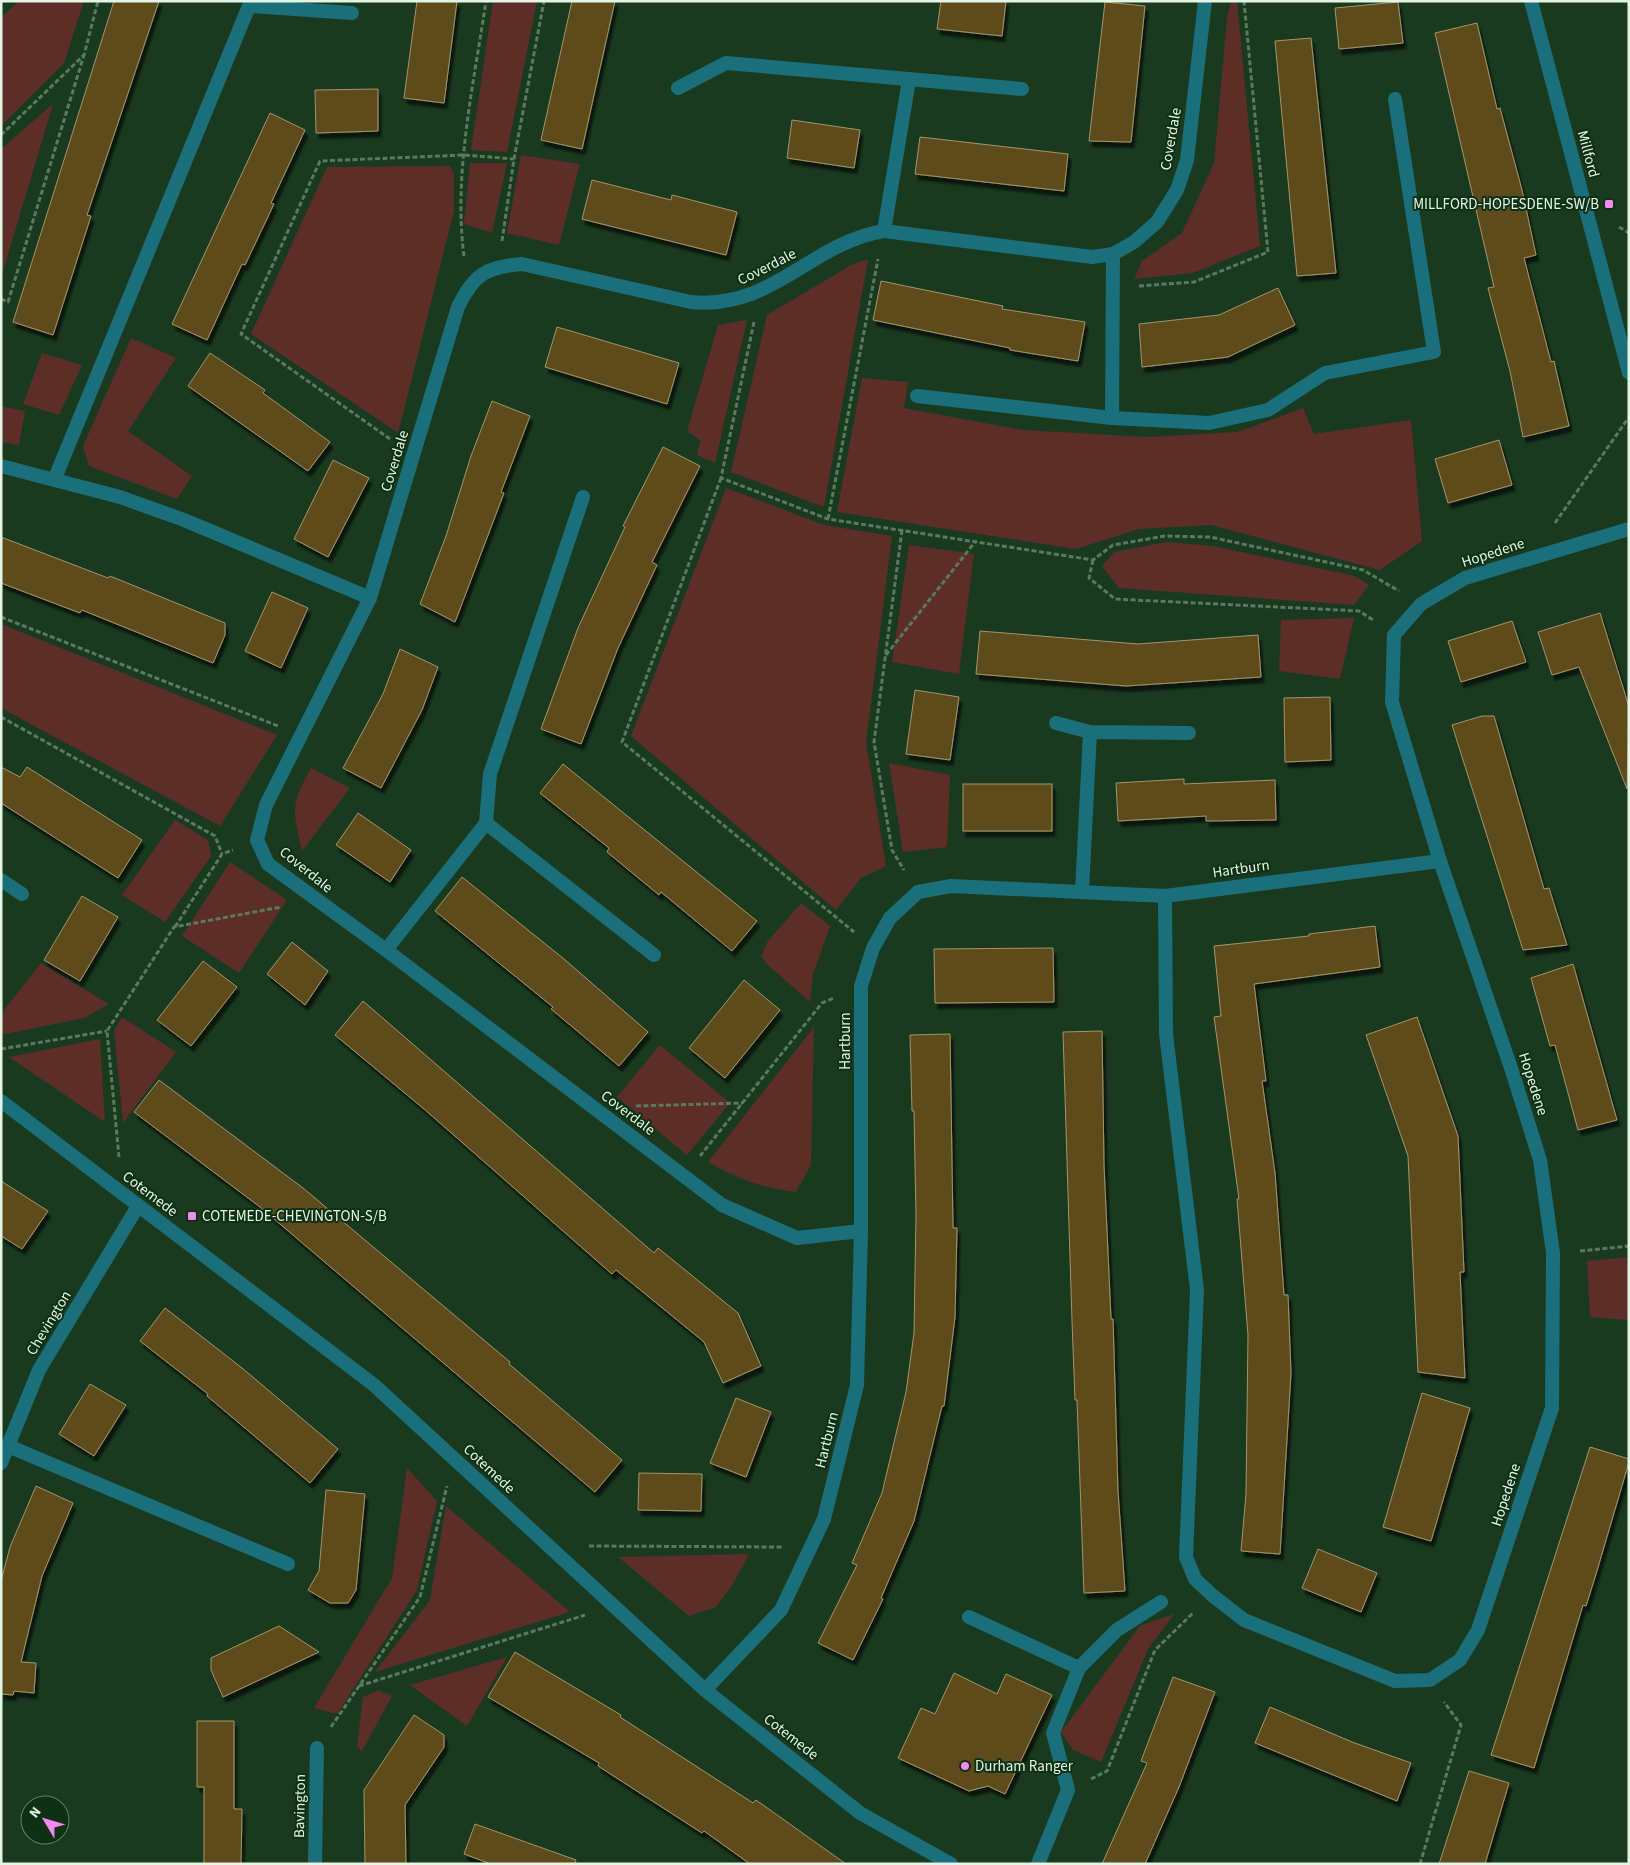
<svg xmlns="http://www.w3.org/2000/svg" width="1630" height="1865" viewBox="0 0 1630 1865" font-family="'Source Sans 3',sans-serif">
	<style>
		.green { fill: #5d2e28 }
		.building { fill: #5d4b1d; stroke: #a59469; filter: url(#shadow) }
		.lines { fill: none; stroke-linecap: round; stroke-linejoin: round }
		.path { stroke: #5b7860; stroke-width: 3; stroke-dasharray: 5 2.5; stroke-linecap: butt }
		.service { stroke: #1b6f7a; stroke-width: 14 }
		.minor { stroke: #1b6f7a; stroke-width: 14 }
		.tertiary { stroke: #1b6f7a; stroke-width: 14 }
		.poi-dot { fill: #f489f0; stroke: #0e3015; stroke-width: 2 }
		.labels { text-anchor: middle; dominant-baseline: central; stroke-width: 4; stroke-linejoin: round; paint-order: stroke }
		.street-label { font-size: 15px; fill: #e3f6e5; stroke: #0e3015 }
		.poi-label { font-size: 15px; fill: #e3f6e5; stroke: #0e3015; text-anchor: start }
	</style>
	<defs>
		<filter id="shadow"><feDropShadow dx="3" dy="5.5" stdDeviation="1" flood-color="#0009"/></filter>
	</defs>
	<rect width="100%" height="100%" fill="#193a1f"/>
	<g class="green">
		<path d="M 19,1 L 84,1 L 64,63 L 1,126 L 1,17 Z"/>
		<path d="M 493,1 L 537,1 L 507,152 L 471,150 Z"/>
		<path d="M 1231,1 L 1237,1 L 1260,246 L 1193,273 L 1134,279 L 1142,261 L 1182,233 L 1214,163 L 1227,18 Z"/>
		<path d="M 53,104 L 1,278 L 1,149 Z"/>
		<path d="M 521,155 L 580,164 L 559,245 L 507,233 Z"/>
		<path d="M 470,163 L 507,163 L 492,233 L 464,224 Z"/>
		<path d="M 450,166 L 454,174 L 454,211 L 398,433 L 251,334 L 327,167 Z"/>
		<path d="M 868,259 L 824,507 L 731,472 L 767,315 L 851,265 Z"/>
		<path d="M 747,320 L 715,463 L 697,455 L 700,440 L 687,431 L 718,325 Z"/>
		<path d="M 131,338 L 176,358 L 128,431 L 192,476 L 177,499 L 89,466 L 83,446 Z"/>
		<path d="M 42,353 L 82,365 L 59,415 L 23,404 Z"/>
		<path d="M 862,378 L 908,382 L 904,408 L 1022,430 L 1149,437 L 1238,432 L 1303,408 L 1314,434 L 1411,420 L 1422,541 L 1380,570 L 1211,525 L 1139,529 L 1076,549 L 837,512 Z"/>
		<path d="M 1,406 L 25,411 L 19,445 L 1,442 Z"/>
		<path d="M 726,488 L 824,525 L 892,536 L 866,742 L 886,866 L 861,878 L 836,910 L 631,736 Z"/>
		<path d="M 1167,542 L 1213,546 L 1355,576 L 1369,585 L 1354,605 L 1119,588 L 1102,566 L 1114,552 Z"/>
		<path d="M 909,545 L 974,554 L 959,674 L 892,662 Z"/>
		<path d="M 1354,618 L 1340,679 L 1279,671 L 1281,620 Z"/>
		<path d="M 1,624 L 277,735 L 220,826 L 1,708 Z"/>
		<path d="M 889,763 L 950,775 L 947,847 L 903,852 Z"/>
		<path d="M 311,768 L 350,788 L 302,851 C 293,809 290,806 311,768 Z"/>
		<path d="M 175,820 L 208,840 L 211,856 L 165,922 L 122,895 Z"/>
		<path d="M 230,862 L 287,900 L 239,973 L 182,936 Z"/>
		<path d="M 801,903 L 830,926 L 813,974 L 810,1002 L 767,964 L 761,956 L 768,941 Z"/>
		<path d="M 41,963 L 109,1004 L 84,1018 L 1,1035 L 1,1014 Z"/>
		<path d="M 122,1017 L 176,1052 L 123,1123 L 114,1031 Z"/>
		<path d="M 814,1027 L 811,1165 L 796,1192 C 762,1188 738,1179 708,1162 Z"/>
		<path d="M 100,1039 L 105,1122 L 9,1057 Z"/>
		<path d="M 660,1045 L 730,1103 L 687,1155 L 617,1097 Z"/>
		<path d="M 1629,1257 L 1629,1320 L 1590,1317 L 1587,1261 Z"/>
		<path d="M 407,1468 L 437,1501 L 417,1590 L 337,1714 L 314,1708 L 392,1578 Z"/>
		<path d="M 446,1506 L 570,1612 L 375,1672 L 430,1600 Z"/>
		<path d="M 749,1554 L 733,1584 L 716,1607 L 689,1616 L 618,1557 Z"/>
		<path d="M 1174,1614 L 1148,1649 L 1101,1762 L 1073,1750 L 1061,1732 L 1140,1626 Z"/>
		<path d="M 507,1657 L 467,1726 L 410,1685 Z"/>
		<path d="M 379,1690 L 392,1696 L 362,1751 L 357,1747 L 363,1697 Z"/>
	</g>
	<g class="building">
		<path d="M 114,1 L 159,1 L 87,215 L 91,216 L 53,335 L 13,322 Z"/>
		<path d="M 417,1 L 457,1 L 444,103 L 404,98 Z"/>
		<path d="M 572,1 L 615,1 L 582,149 L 541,140 Z"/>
		<path d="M 941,1 L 1006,1 L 1002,36 L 937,29 Z"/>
		<path d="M 1105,2 L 1145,6 L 1131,142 L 1089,141 Z"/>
		<path d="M 1398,2 L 1403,43 L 1339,49 L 1335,8 Z"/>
		<path d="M 1477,23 L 1497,109 L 1500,108 L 1522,190 L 1536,255 L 1524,258 L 1551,362 L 1554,361 L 1569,426 L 1523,437 L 1510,371 L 1488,288 L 1494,287 L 1435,33 Z"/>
		<path d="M 1311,38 L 1336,273 L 1297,276 L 1275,41 Z"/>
		<path d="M 378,89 L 378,131 L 316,133 L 315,90 Z"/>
		<path d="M 270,113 L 305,130 L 271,203 L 274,204 L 245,265 L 242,264 L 207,340 L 172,324 Z"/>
		<path d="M 792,120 L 860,130 L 854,168 L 787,158 Z"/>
		<path d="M 920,137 L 1068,154 L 1064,191 L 915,174 Z"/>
		<path d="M 592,180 L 671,200 L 672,195 L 737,212 L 726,255 L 582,219 Z"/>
		<path d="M 881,281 L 1003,306 L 1002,309 L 1085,322 L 1078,361 L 1010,350 L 1010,348 L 873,320 Z"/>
		<path d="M 1278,288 L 1295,325 L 1228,357 L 1142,367 L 1139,324 L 1219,315 Z"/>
		<path d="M 557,327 L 679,363 L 667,404 L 545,367 Z"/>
		<path d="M 210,353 L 265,390 L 263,393 L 330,442 L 308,471 L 188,386 Z"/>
		<path d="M 492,401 L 530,416 L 501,492 L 504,493 L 455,622 L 420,604 L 446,536 L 471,456 Z"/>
		<path d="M 1499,440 L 1512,485 L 1448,503 L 1435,459 Z"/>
		<path d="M 663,447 L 700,466 L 652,562 L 657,565 L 618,648 L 581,744 L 541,729 L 578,628 L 625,527 L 623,526 Z"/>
		<path d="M 333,460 L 369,478 L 328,557 L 294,539 Z"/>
		<path d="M 1,537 L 108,578 L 110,576 L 225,623 L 225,635 L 213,663 L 82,610 L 80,613 L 1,583 Z"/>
		<path d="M 272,592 L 308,608 L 281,668 L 245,651 Z"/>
		<path d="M 1600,613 L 1629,707 L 1627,789 L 1579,667 L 1552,675 L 1538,632 Z"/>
		<path d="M 1512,621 L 1526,662 L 1461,682 L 1448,641 Z"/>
		<path d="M 980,631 L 1138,644 L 1258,635 L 1261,677 L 1126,686 L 976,674 Z"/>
		<path d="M 400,649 L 438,667 L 422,710 L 381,788 L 343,768 L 383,694 Z"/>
		<path d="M 915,690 L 959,697 L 950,760 L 906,754 Z"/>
		<path d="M 1330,697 L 1331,760 L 1285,762 L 1284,698 Z"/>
		<path d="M 1482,716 L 1494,716 L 1544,889 L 1549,888 L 1567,945 L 1523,950 L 1452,725 Z"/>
		<path d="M 563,764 L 757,921 L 732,951 L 661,892 L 659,895 L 607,852 L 609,848 L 540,793 Z"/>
		<path d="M 1,767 L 20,777 L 27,767 L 142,840 L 118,878 L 1,803 Z"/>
		<path d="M 1184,779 L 1184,784 L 1275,780 L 1276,820 L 1206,821 L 1206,816 L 1118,821 L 1116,783 Z"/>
		<rect x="963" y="784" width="89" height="47"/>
		<path d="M 358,813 L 411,850 L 390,882 L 336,845 Z"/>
		<path d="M 462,877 L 564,959 L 648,1032 L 619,1066 L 551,1009 L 553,1007 L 435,911 Z"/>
		<path d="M 82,896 L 118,917 L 80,981 L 44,960 Z"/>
		<path d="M 1375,926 L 1380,967 L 1254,984 L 1266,1081 L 1262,1081 L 1275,1173 L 1284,1295 L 1288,1295 L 1291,1373 L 1280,1554 L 1241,1551 L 1246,1494 L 1248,1335 L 1237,1199 L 1239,1199 L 1214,1017 L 1221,1016 L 1214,946 L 1309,936 L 1309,934 Z"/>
		<path d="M 292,942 L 328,971 L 305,1005 L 267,974 Z"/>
		<path d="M 1053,948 L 1054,1002 L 935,1003 L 934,949 Z"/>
		<path d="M 203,961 L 237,987 L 191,1046 L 157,1020 Z"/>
		<path d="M 1573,964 L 1617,1120 L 1578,1130 L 1555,1045 L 1550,1046 L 1531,978 Z"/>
		<path d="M 744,980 L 780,1010 L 725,1078 L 689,1048 Z"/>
		<path d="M 363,1001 L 654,1253 L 658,1248 L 738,1313 L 761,1366 L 723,1383 L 704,1342 L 616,1270 L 612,1274 L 424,1109 L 335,1035 Z"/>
		<path d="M 1417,1017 L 1458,1136 L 1464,1272 L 1460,1272 L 1465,1378 L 1418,1372 L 1408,1156 L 1366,1035 Z"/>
		<path d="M 1102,1031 L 1104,1165 L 1111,1319 L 1113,1319 L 1118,1491 L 1125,1591 L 1084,1593 L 1077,1400 L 1075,1400 L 1072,1321 L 1063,1032 Z"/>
		<path d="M 950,1034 L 953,1228 L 957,1228 L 955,1317 L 944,1406 L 942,1406 L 914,1521 L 881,1598 L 883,1599 L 853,1660 L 818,1643 L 857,1565 L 852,1563 L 882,1493 L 906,1392 L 914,1333 L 916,1216 L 914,1111 L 912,1111 L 910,1035 Z"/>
		<path d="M 159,1080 L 303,1188 L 510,1362 L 509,1364 L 622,1460 L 595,1492 L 260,1207 L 134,1112 Z"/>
		<path d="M 1,1181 L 48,1211 L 22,1249 L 1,1236 Z"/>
		<path d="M 165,1308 L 242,1368 L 338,1449 L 310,1483 L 207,1396 L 208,1394 L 140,1341 Z"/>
		<path d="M 90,1384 L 126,1405 L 94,1456 L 59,1434 Z"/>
		<path d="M 1422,1393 L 1470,1408 L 1431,1541 L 1383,1527 Z"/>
		<path d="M 736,1398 L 771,1412 L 746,1477 L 710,1463 Z"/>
		<path d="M 1590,1447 L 1629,1459 L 1629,1462 L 1596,1574 L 1586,1606 L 1583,1605 L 1534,1768 L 1491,1755 Z"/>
		<path d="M 639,1473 L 702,1474 L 701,1511 L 638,1510 Z"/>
		<path d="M 36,1486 L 73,1503 L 42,1576 L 21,1662 L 36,1663 L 34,1693 L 14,1691 L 13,1695 L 1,1694 L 1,1581 L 10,1547 Z"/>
		<path d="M 326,1490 L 365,1494 L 356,1590 L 348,1603 L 330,1603 L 308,1590 L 319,1571 Z"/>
		<path d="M 1318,1549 L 1377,1573 L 1361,1612 L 1302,1588 Z"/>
		<path d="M 279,1626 L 319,1652 L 223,1697 L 211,1670 L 211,1658 Z"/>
		<path d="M 515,1652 L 621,1715 L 620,1717 L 753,1803 L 756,1800 L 846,1864 L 750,1864 L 704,1831 L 702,1833 L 598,1766 L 599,1763 L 488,1697 Z"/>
		<path d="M 954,1673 L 997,1694 L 1006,1674 L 1052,1695 L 1005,1794 L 988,1786 L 969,1791 L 898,1758 L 921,1708 L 935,1714 Z"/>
		<path d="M 1173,1677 L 1215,1692 L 1179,1787 L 1145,1864 L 1102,1864 L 1147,1763 L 1141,1761 Z"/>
		<path d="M 1270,1707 L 1352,1742 L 1411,1763 L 1397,1801 L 1255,1743 Z"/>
		<path d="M 414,1715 L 444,1735 L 444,1747 L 405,1805 L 406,1864 L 365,1864 L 364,1790 Z"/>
		<path d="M 197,1721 L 234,1721 L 234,1809 L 242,1809 L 241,1864 L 204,1864 L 204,1787 L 197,1787 Z"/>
		<path d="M 1469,1771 L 1509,1783 L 1485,1864 L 1439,1864 Z"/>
		<path d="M 475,1824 L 576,1860 L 575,1864 L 491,1864 L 464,1854 Z"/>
	</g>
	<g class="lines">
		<g class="path">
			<path d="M 1,135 L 84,55 L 98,1"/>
			<path d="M 1619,227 L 1629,233"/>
			<path d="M 502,241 L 514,159 L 544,1"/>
			<path d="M 464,256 C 453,174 474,83 486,1"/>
			<path d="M 1139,286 L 1194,282 L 1268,252 L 1244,1"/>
			<path d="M 1,299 L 8,302 L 84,55"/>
			<path d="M 754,322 L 721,478 L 828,519 L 1093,560 L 1113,545 L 1165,536 L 1210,537 L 1363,570 L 1399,591"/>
			<path d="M 390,439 L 241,334 L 320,161 L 464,155 L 514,159"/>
			<path d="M 721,478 L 622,742 L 854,932"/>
			<path d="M 828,519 L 878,259"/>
			<path d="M 1555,523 L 1629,417"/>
			<path d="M 902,530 L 874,742 L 892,850 L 904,870"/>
			<path d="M 1093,560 L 1089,578 L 1115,599 L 1359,611 L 1373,620"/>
			<path d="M 1,617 L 278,726"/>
			<path d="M 886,655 L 975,542"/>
			<path d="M 1,717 L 215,836 L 222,854"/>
			<path d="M 175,927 L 222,854 L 233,850"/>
			<path d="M 1,1049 L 107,1031"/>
			<path d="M 636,1106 L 743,1103"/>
			<path d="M 700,1156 L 822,1003 L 834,998"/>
			<path d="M 119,1157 L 107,1031 L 174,927 L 281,907"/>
			<path d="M 1580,1251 L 1629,1246"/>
			<path d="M 589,1546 L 783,1547"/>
			<path d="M 359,1686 L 585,1615"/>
			<path d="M 331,1727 L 420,1597 L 447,1486"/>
			<path d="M 1091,1779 L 1107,1771 L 1155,1650 L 1193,1613"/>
			<path d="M 1420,1864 L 1461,1725 L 1444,1702"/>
		</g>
		<g class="service">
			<path d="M 1,880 L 22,894"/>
			<path d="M 8,1446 L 288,1564"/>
			<path d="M 969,1617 L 1079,1668"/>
			<path d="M 1038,1864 L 1068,1790 L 1053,1733 L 1079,1668 L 1117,1630 L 1161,1602"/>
		</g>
		<g class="minor">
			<path d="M 678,88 L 726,63 L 1022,89"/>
			<path d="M 884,231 L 909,80"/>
			<path d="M 917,396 L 1112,418 L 1209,423 L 1268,410 L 1325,373 L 1434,352 L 1395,99"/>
			<path d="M 1112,418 L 1113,254"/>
			<path d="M 1,466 L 120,497 L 184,520 L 370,598"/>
			<path d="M 55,478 L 249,6 L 352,13"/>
			<path d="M 1056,723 L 1090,732 L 1189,733"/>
			<path d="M 486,823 L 490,774 L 583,497"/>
			<path d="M 1082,891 L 1090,732"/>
			<path d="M 1165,896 L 1166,1034 L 1197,1290 L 1186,1557 L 1195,1579 L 1212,1595 L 1244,1620 L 1395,1681 L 1430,1680 L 1460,1660 L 1478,1630 L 1552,1408 L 1553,1253 L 1540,1160 L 1511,1068 L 1440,861 L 1392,702 L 1394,635 L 1421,604 L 1465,578 L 1629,529"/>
			<path d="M 386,950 L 486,823 L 654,955"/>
			<path d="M 861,1231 L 797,1238 L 722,1205 L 386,950 L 268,864 L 257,840 L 266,805 L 370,598 L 458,307 C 474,274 486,267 522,264 L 691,302 C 773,310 810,243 884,231 L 1092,257 L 1113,254 L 1134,242 L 1157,222 L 1177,190 L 1187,160 L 1205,1"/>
			<path d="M 1,1463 L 39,1370 L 138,1206"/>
			<path d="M 705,1690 L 781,1610 L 824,1519 L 857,1385 L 861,1231 L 861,986 L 873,948 L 890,918 L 918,892 L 951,886 L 1165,896 L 1440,861"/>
			<path d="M 315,1864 L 317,1748"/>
		</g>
		<g class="tertiary">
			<path d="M 1531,1 L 1629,373"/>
			<path d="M 1,1101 L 374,1385 L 705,1690 L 860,1813 L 951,1864"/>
		</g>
	</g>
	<g class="poi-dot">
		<rect x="1604" y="199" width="10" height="10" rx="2.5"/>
		<rect x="187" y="1211" width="10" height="10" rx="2.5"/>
		<circle cx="965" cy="1766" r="5"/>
	</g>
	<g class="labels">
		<g class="street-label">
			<text transform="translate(1171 139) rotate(-80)">Coverdale</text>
			<text transform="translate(1588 154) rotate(75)">Millford</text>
			<text transform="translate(767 267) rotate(-27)">Coverdale</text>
			<text transform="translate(395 461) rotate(-73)">Coverdale</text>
			<text transform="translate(1493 553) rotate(-18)">Hopedene</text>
			<text transform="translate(1241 869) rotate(-8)">Hartburn</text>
			<text transform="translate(306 870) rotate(39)">Coverdale</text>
			<text transform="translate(845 1041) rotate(-90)">Hartburn</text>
			<text transform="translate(1533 1084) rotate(72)">Hopedene</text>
			<text transform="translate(628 1113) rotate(37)">Coverdale</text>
			<text transform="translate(150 1194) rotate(37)">Cotemede</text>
			<text transform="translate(49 1323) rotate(-59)">Chevington</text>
			<text transform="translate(827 1440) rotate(-76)">Hartburn</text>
			<text transform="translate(489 1469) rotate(43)">Cotemede</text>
			<text transform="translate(1506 1495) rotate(-72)">Hopedene</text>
			<text transform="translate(791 1737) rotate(38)">Cotemede</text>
			<text transform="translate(300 1806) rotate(-89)">Bavington</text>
		</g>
		<g class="poi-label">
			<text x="1599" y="204" text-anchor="end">MILLFORD-HOPESDENE-SW/B</text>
			<text x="202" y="1216">COTEMEDE-CHEVINGTON-S/B</text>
			<text x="975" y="1766">Durham Ranger</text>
		</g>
	</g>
	<rect width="1630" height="1865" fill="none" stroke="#e3f6e5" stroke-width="5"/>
	<g transform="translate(45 1820) rotate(308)"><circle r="24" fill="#0e3015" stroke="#637f68"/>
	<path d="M0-4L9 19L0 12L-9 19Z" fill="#f489f0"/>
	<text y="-8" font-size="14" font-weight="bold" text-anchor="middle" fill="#e3f6e5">N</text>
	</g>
</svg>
